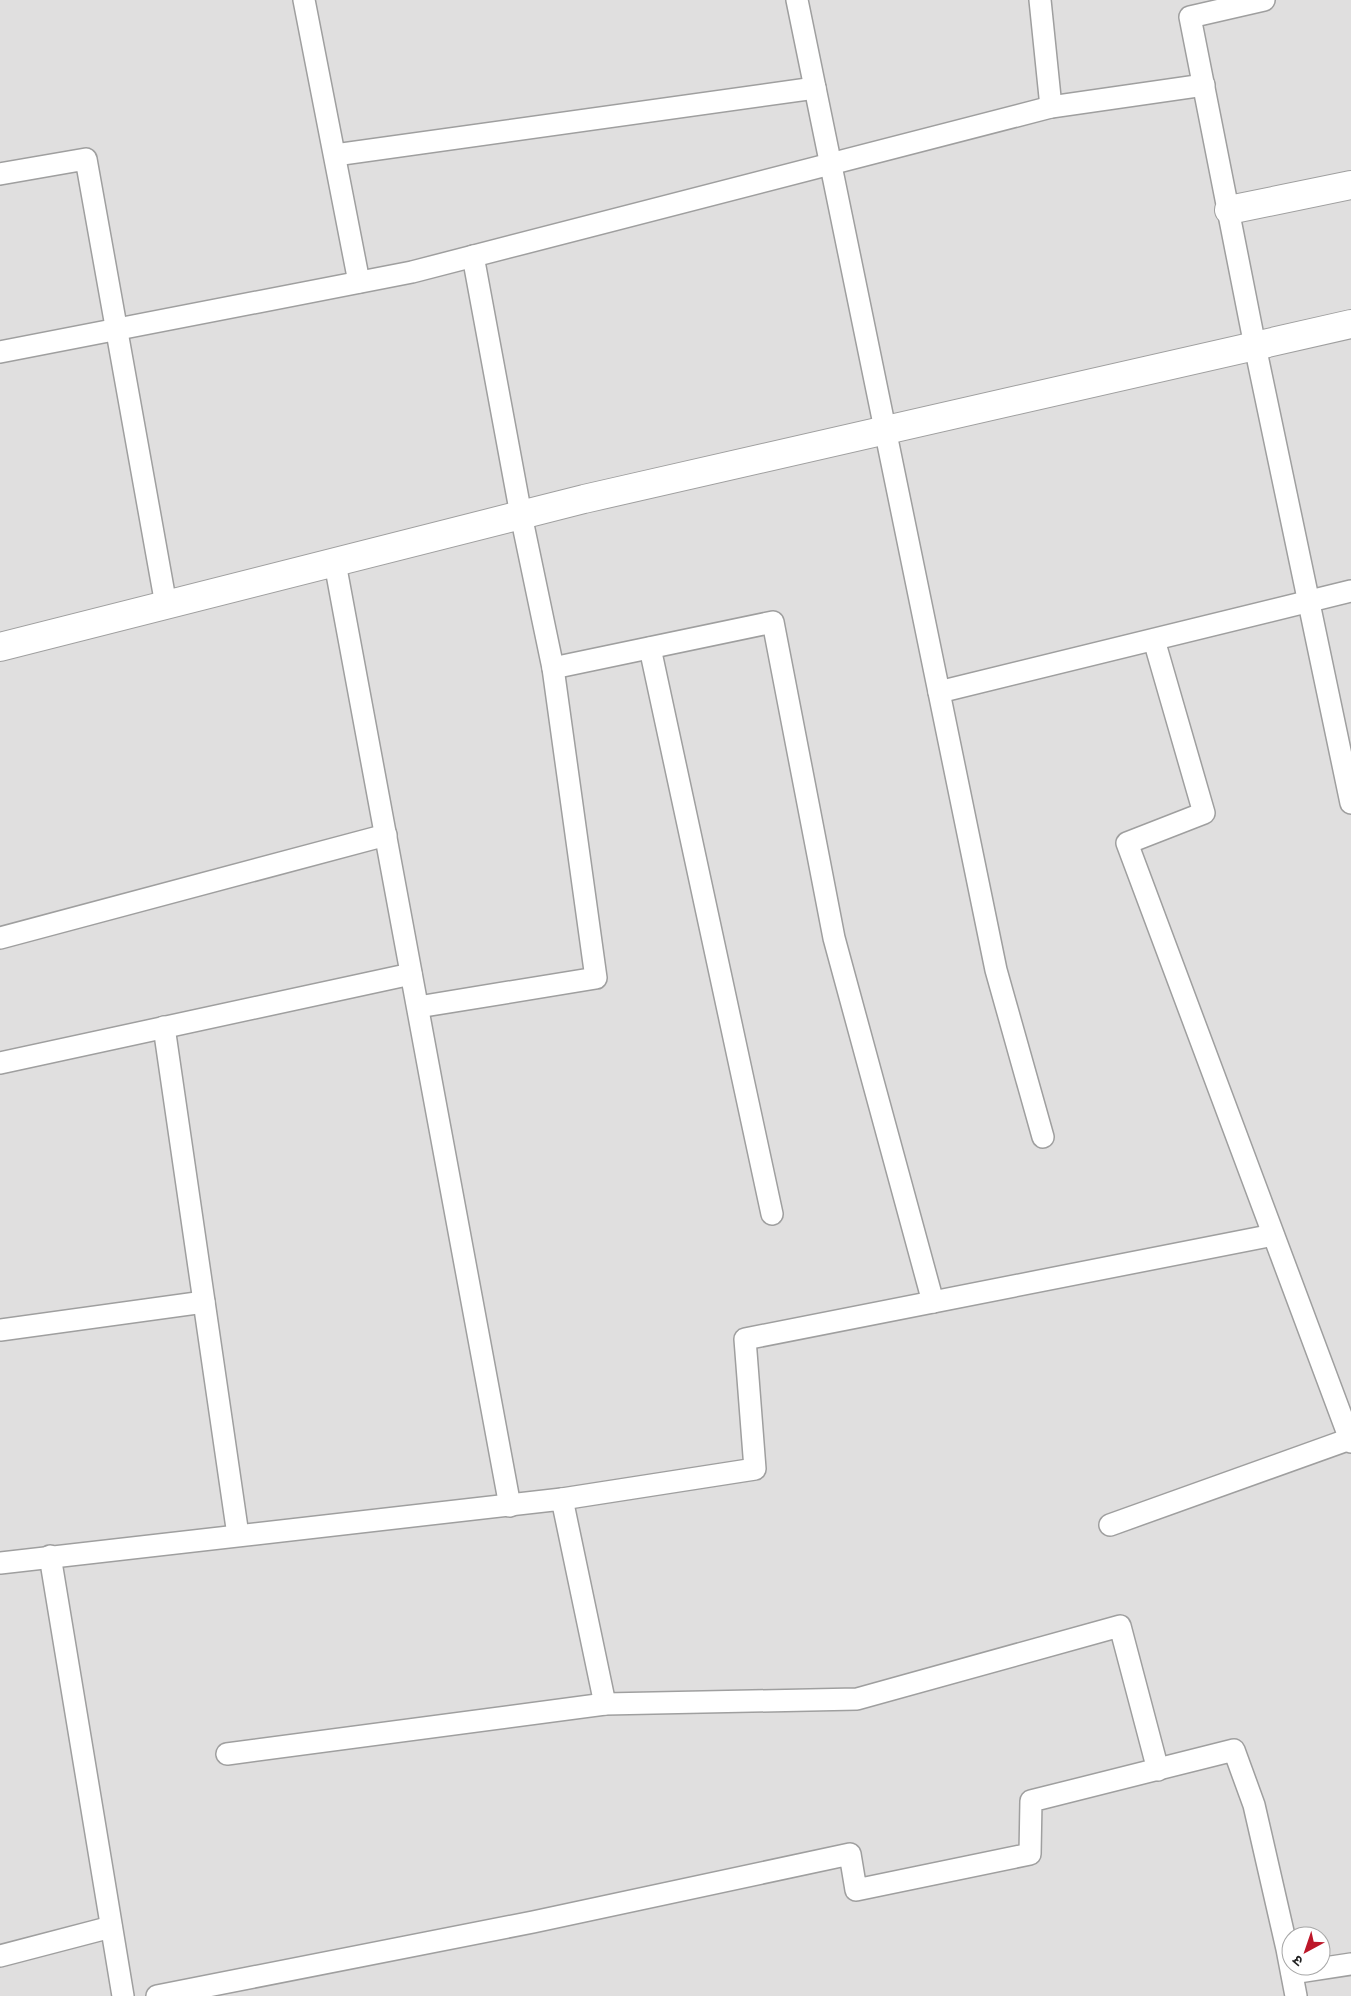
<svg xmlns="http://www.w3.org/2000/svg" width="1351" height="1996" viewBox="0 0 1351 1996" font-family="'Noto Sans','Noto Sans Devanagari',sans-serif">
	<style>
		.residential { fill: #e0dfdf; fill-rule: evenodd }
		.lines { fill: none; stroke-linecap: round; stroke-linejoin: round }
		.lane-casing { stroke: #9f9f9f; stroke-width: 24 }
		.street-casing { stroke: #9f9f9f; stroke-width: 30 }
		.lane { stroke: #fff; stroke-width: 21 }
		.street { stroke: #fff; stroke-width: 28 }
	</style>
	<rect width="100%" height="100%" fill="#f1eeea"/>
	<path class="residential" d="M 0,0 L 1351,0 L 1351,1996 L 0,1996 ZM 1291,1936 L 1321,1936 L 1321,1966 L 1291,1966 Z"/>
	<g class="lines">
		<defs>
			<g id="lane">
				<path d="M 304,0 L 359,282"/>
				<path d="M 797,0 L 996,970 L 1043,1137"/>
				<path d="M 1040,0 L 1051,107"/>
				<path d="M 1264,0 L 1190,17 L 1255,346 L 1351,803"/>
				<path d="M 335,155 L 815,88"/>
				<path d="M 0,174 L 86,159 L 166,605"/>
				<path d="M 0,352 L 412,272 L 1051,107 L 1204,85"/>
				<path d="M 335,563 L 510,1506"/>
				<path d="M 1154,640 L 1204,813 L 1127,843 L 1351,1442"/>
				<path d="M 650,648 L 772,1214"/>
				<path d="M 553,668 L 773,622 L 834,938 L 933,1302"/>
				<path d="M 939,692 L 1351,591"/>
				<path d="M 0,938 L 386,835"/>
				<path d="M 418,1007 L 596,978 L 553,668 L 521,515 L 473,256"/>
				<path d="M 164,1027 L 238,1535"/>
				<path d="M 0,1063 L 411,974"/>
				<path d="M 0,1330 L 204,1302"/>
				<path d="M 562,1499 L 755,1469 L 745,1339 L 1273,1235"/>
				<path d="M 1110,1525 L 1350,1439"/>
				<path d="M 50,1556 L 123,1996"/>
				<path d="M 0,1563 L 562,1499 L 605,1704"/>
				<path d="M 227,1754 L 605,1704 L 857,1699 L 1120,1626 L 1158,1770"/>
				<path d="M 0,1956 L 111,1927"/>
				<path d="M 1292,1973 L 1351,1964"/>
				<path d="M 157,1996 L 533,1922 L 850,1854 L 856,1890 L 1030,1854 L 1031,1801 L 1234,1750 L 1254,1805 L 1287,1949 L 1296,1996"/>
			</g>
			<g id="street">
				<path d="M 1229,210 L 1351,185"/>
				<path d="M 0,647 L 584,499 L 1351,324"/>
			</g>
		</defs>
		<use href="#lane" class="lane-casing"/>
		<use href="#street" class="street-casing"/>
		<use href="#lane" class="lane"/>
		<use href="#street" class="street"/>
	</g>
	<g transform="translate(1306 1951) rotate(220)"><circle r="24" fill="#ffffff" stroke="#a7a7a7"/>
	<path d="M0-4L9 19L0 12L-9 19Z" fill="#bd1729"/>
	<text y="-8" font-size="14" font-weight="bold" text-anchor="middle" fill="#222222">उ</text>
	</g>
</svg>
